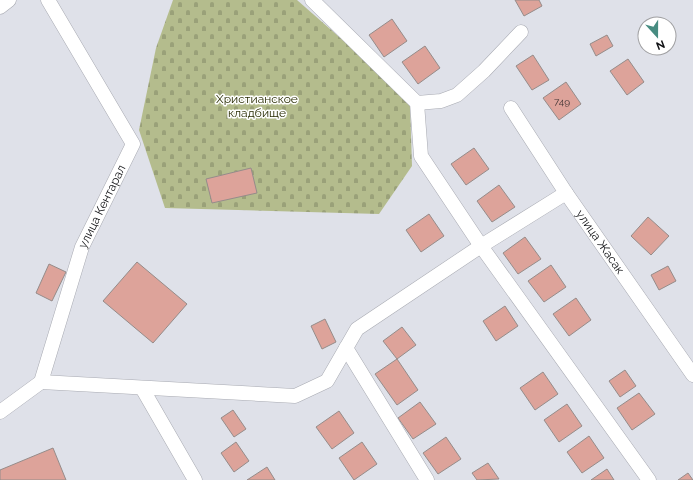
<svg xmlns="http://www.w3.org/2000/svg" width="693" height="480" viewBox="0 0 693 480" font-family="Raleway,sans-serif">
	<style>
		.cemetery { fill: url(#cemetery-stones) }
		.building { fill: #dda39a; stroke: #958c8a }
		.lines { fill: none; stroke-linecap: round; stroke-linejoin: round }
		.minor-casing { stroke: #a8aab2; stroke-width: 15 }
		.minor { stroke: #fff; stroke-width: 14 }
		.labels { text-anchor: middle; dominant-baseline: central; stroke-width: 3; stroke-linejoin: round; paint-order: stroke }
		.number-label { font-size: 10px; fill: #423535 }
		.park-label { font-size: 12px; fill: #282c03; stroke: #fff }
		.street-label { font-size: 12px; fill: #0f1013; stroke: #fff }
	</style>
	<defs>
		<pattern id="cemetery-stones" width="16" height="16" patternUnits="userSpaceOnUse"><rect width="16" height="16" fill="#b4bc8d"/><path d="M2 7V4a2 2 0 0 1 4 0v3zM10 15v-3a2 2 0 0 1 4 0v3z" fill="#9aa179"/></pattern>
	</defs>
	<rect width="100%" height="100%" fill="#dfe1e9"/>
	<path class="cemetery" d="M 173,0 L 297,0 L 402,92 L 410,104 L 412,166 L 379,214 L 165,208 L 139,130 L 156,48 Z"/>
	<g class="building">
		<path d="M 515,0 L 539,0 L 542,6 L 524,16 Z"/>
		<path d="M 392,19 L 407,41 L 384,57 L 369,35 Z"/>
		<path d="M 607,35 L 613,46 L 596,56 L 590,44 Z"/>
		<path d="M 425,46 L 440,68 L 418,84 L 402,62 Z"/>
		<path d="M 533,55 L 549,80 L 532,90 L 516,66 Z"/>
		<path d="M 628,59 L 644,82 L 627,95 L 610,71 Z"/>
		<path d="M 566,82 L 581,104 L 559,120 L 543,98 Z"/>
		<path d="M 474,148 L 489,169 L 466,185 L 451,164 Z"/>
		<path d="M 251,168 L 257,193 L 212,203 L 206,179 Z"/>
		<path d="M 499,185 L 515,207 L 492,222 L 477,201 Z"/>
		<path d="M 429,214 L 444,236 L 421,252 L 406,230 Z"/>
		<path d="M 648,217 L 669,236 L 651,255 L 631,236 Z"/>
		<path d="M 525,237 L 541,259 L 518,274 L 503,253 Z"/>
		<path d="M 137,262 L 187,304 L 153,343 L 103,301 Z"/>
		<path d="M 49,264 L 66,272 L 52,301 L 36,293 Z"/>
		<path d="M 551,265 L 566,287 L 544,302 L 528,281 Z"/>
		<path d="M 668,266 L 676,281 L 659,290 L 651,275 Z"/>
		<path d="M 576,298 L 591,320 L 569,336 L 553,314 Z"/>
		<path d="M 505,306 L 518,326 L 496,341 L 483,321 Z"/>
		<path d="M 325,319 L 336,342 L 322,349 L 311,326 Z"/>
		<path d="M 402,327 L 416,345 L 397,359 L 383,341 Z"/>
		<path d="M 397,359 L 418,390 L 397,405 L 375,374 Z"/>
		<path d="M 625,370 L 636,386 L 620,397 L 609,381 Z"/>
		<path d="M 543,372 L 558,394 L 535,410 L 520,388 Z"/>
		<path d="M 639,393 L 655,414 L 632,430 L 617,408 Z"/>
		<path d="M 420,402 L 436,424 L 413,439 L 398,418 Z"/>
		<path d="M 567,404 L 582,426 L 559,442 L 544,420 Z"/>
		<path d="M 233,410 L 246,429 L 234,437 L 221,418 Z"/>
		<path d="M 339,411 L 354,433 L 332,449 L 316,427 Z"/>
		<path d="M 589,436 L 604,458 L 582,473 L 567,452 Z"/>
		<path d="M 446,437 L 461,459 L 438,474 L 423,453 Z"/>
		<path d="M 236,442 L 249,461 L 234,472 L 221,453 Z"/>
		<path d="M 362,442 L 377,464 L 354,480 L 339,458 Z"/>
		<path d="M 53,448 L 66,480 L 0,480 L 0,470 Z"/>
		<path d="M 488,463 L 499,479 L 477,480 L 472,473 Z"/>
		<path d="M 267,467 L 275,480 L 247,480 Z"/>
		<path d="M 607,469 L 614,480 L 591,480 Z"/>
		<path d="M 688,473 L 693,480 L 678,480 Z"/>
	</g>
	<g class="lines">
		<defs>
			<g id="minor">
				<path d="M 312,0 L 417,103 L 421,156 L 481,246 L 649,480"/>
				<path d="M 0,7 L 9,0"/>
				<path d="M 417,103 L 441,101 L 457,95 L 484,71 L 521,32"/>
				<path id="s1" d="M 511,108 L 566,193 L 693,375"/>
				<path d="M 346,348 L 427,480"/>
				<path d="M 41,382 L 295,396 L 327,381 L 357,329 L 481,246 L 566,193"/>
				<path d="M 142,388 L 195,480"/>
				<path id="s2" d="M 0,412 L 41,382 L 82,247 L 133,144 L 48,0"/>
			</g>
		</defs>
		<use href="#minor" class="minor-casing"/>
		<use href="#minor" class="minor"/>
	</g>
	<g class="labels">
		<g class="number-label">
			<text x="562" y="101">749</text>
		</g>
		<g class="park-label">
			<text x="257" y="99">Христианское<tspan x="257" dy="14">кладбище</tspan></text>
		</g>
		<g class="street-label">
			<text stroke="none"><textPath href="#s2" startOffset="237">улица Кентарал</textPath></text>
			<text stroke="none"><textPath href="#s1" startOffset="161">улица Жасак</textPath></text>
		</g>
	</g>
	<g transform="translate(657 36) rotate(159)"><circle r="19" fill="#ffffff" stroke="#9f9fa1"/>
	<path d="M0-3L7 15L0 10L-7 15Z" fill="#478c81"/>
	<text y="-6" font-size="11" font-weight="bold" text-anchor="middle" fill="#0f1013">N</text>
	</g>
</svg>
